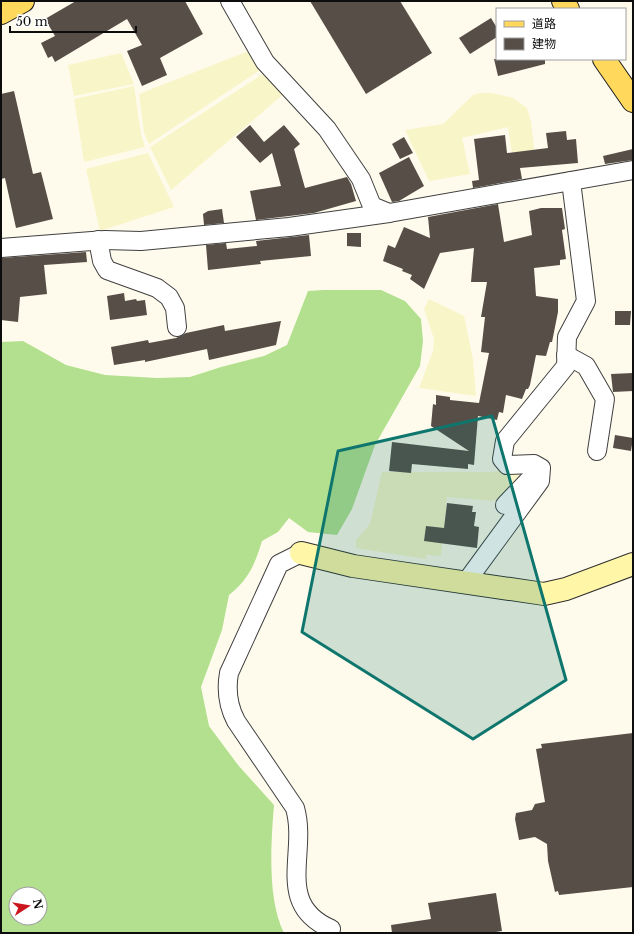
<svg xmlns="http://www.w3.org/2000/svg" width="634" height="934" viewBox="0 0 634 934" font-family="'Libre Baskerville','Noto Sans JP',serif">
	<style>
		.farmland { fill: #f8f5c9 }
		.forest { fill: #b3e08f; fill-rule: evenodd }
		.building { fill: #574e48 }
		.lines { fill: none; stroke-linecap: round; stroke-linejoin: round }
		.street-casing { stroke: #404040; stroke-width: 20 }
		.secondary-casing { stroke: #2f2f2f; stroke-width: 24 }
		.primary-casing { stroke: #1e1e1e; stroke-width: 24 }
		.street { stroke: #fff; stroke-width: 18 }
		.secondary { stroke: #fff6a7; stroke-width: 22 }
		.primary { stroke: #ffd85c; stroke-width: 22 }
		.marked { fill: #0f766e; fill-opacity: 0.2; stroke: #0f766e; stroke-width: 3; stroke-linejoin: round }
	</style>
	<rect width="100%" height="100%" fill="#fffbec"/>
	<g class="farmland">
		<path d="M 251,50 L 263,68 L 149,144 L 144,133 L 139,94 Z"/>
		<path d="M 121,53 L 134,84 L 74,96 L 68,65 Z"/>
		<path d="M 266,72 L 286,92 L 171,190 L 150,147 Z"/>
		<path d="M 134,86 L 141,134 L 145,147 L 84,162 L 74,99 Z"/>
		<path d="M 480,93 L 492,93 L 513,98 L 527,108 L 531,121 L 536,166 L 514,168 L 508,127 L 462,138 L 470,174 L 429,181 L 405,130 L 443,124 L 473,95 Z"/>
		<path d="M 148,153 L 174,207 L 100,231 L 86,169 Z"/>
		<path d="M 429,299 L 464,316 L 473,359 L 476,396 L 419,388 L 433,351 L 434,339 L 424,309 Z"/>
		<path d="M 523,469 L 529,473 L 506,497 L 492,501 L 447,497 L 441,556 L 426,555 L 426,559 L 356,548 L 356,540 L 370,524 L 382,472 L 490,472 Z"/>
	</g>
	<path class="forest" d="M 323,290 L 381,290 L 405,301 L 421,319 L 423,341 L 420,366 L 375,445 L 352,509 L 337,535 L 308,532 L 289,518 L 278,532 L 262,541 C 255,564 249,579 229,595 L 222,630 L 201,687 L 209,726 L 238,765 L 274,805 C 271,843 267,899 284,933 L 1,933 L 1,342 L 23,341 L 66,365 L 105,375 L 157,378 L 190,377 L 221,367 L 264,356 L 287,345 L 308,291 ZM 16,894 L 40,894 L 40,918 L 16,918 Z"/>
	<g class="building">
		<path d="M 76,1 L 185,1 L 203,34 L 160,58 L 167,75 L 142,86 L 127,51 L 142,45 L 127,19 L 55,62 L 52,56 L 48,58 L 41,43 L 55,36 L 45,19 Z"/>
		<path d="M 310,1 L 400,1 L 432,53 L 366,94 Z"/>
		<path d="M 491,18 L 497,28 L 497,37 L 470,54 L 459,38 Z"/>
		<path d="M 494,59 L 545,59 L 545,64 L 498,76 Z"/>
		<path d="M 14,91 L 33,174 L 41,172 L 53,219 L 16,228 L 5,178 L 1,179 L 1,94 Z"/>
		<path d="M 250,125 L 264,142 L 284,125 L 300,144 L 294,149 L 305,188 L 347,177 L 351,184 L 356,201 L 314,213 L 256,220 L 250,191 L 281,186 L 272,153 L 260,163 L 236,137 Z"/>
		<path d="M 566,131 L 567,140 L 576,139 L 578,163 L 520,168 L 522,179 L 473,188 L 472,181 L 479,180 L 474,139 L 505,135 L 507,153 L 548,148 L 546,133 Z"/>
		<path d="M 404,137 L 413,153 L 400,159 L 392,144 Z"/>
		<path d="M 633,149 L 633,160 L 605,164 L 603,156 Z"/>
		<path d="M 409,157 L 424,186 L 399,201 L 392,202 L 379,173 Z"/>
		<path d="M 498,204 L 504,242 L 532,235 L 529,211 L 541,208 L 562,208 L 565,229 L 562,230 L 566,259 L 560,260 L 560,265 L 534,268 L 536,296 L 558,299 L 558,312 L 552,342 L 550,342 L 546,356 L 536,355 L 530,385 L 528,389 L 526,389 L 522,399 L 506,395 L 503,413 L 499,412 L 497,420 L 478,416 L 474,465 L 468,464 L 468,469 L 412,464 L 411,473 L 389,471 L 392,442 L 469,451 L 431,426 L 433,404 L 436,405 L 436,395 L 450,397 L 450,400 L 479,403 L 489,353 L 481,352 L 485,317 L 481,317 L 487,282 L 471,282 L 474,248 L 440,253 L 424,289 L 410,279 L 412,275 L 402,271 L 403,269 L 383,261 L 388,245 L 395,248 L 404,227 L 430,238 L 428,217 Z"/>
		<path d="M 222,209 L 224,223 L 204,225 L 203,214 L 208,211 Z"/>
		<path d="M 347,233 L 361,233 L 361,247 L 347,246 Z"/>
		<path d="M 309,235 L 311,256 L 260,261 L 261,264 L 208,270 L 206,245 L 226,243 L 227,249 L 257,246 L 256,241 Z"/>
		<path d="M 86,252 L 87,262 L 44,265 L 47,294 L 20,297 L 18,322 L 1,320 L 1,258 Z"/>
		<path d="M 124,293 L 125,301 L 136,299 L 137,301 L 145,300 L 147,315 L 110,320 L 107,296 Z"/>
		<path d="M 615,311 L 631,311 L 630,325 L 615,325 Z"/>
		<path d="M 281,321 L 276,345 L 209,360 L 207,349 L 145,362 L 145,360 L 114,365 L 111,347 L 148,340 L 149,343 L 176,338 L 186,333 L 224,325 L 225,331 Z"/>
		<path d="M 633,373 L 633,391 L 613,392 L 611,374 Z"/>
		<path d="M 615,435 L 633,438 L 631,451 L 613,448 Z"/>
		<path d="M 447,503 L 473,506 L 472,512 L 476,512 L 474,526 L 479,527 L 477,548 L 424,541 L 426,526 L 444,528 Z"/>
		<path d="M 633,733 L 633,887 L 559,895 L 558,891 L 555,892 L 548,861 L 547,844 L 535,837 L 519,840 L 515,819 L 516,813 L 532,810 L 535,804 L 545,802 L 536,749 L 542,748 L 541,744 Z"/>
		<path d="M 496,893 L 502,931 L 490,933 L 392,933 L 391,925 L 431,919 L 428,903 Z"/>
	</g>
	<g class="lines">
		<defs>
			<g id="street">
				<path d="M 230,1 L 265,62 L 327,129 L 361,179 L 372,206 L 389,213"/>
				<path d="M 98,240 L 102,261 L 107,270 L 157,288 L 169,297 L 175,308 L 177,327"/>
				<path d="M 1,248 L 105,240 L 141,241 L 289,227 L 389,213 L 633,170"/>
				<path d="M 566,355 L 586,366 L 605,399 L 597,451"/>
				<path d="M 505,505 L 529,480"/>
				<path d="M 301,553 L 279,564 L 229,673 C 226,690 228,706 236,721 L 295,808 C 308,853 274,904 331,929"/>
				<path d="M 466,582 L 540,481 L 541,468 L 534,464 L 507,465 L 502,459 L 505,441 L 566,366 L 567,337 L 586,301 L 571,181"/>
			</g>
			<path id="secondary" d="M 301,553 L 353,566 L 544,594 L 566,589 L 633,564"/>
			<g id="primary">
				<path d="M 563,1 L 568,9"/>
				<path d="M 1,13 L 23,1"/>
				<path d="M 604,59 L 633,101"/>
			</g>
		</defs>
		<use href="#street" class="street-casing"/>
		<use href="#secondary" class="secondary-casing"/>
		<use href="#primary" class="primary-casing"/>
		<use href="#street" class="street"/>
		<use href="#secondary" class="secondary"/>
		<use href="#primary" class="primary"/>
	</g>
	<path class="marked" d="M 492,416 L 566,680 L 473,739 L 302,632 L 338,451 Z"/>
	<rect width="634" height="934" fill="none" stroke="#0d0d0d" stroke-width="4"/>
	<rect x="496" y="8" width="130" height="52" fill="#ffffff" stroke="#9e9e9e"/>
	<rect x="504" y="21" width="20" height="6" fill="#ffd85c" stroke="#9e9e9e"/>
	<text x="532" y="28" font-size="12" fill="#0d0d0d">道路</text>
	<rect x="504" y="38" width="20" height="12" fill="#574e48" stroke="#9e9e9e"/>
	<text x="532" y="48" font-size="12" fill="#0d0d0d">建物</text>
	<g transform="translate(28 906) rotate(78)"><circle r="19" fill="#ffffff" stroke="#9e9e9e"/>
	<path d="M0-3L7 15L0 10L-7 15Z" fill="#cc161e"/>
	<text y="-6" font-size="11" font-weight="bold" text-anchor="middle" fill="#0d0d0d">N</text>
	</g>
	<path d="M10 26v6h126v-6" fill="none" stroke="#0d0d0d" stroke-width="2"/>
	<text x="16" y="26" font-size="12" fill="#0d0d0d" stroke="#ffffff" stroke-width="3" paint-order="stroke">50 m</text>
</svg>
